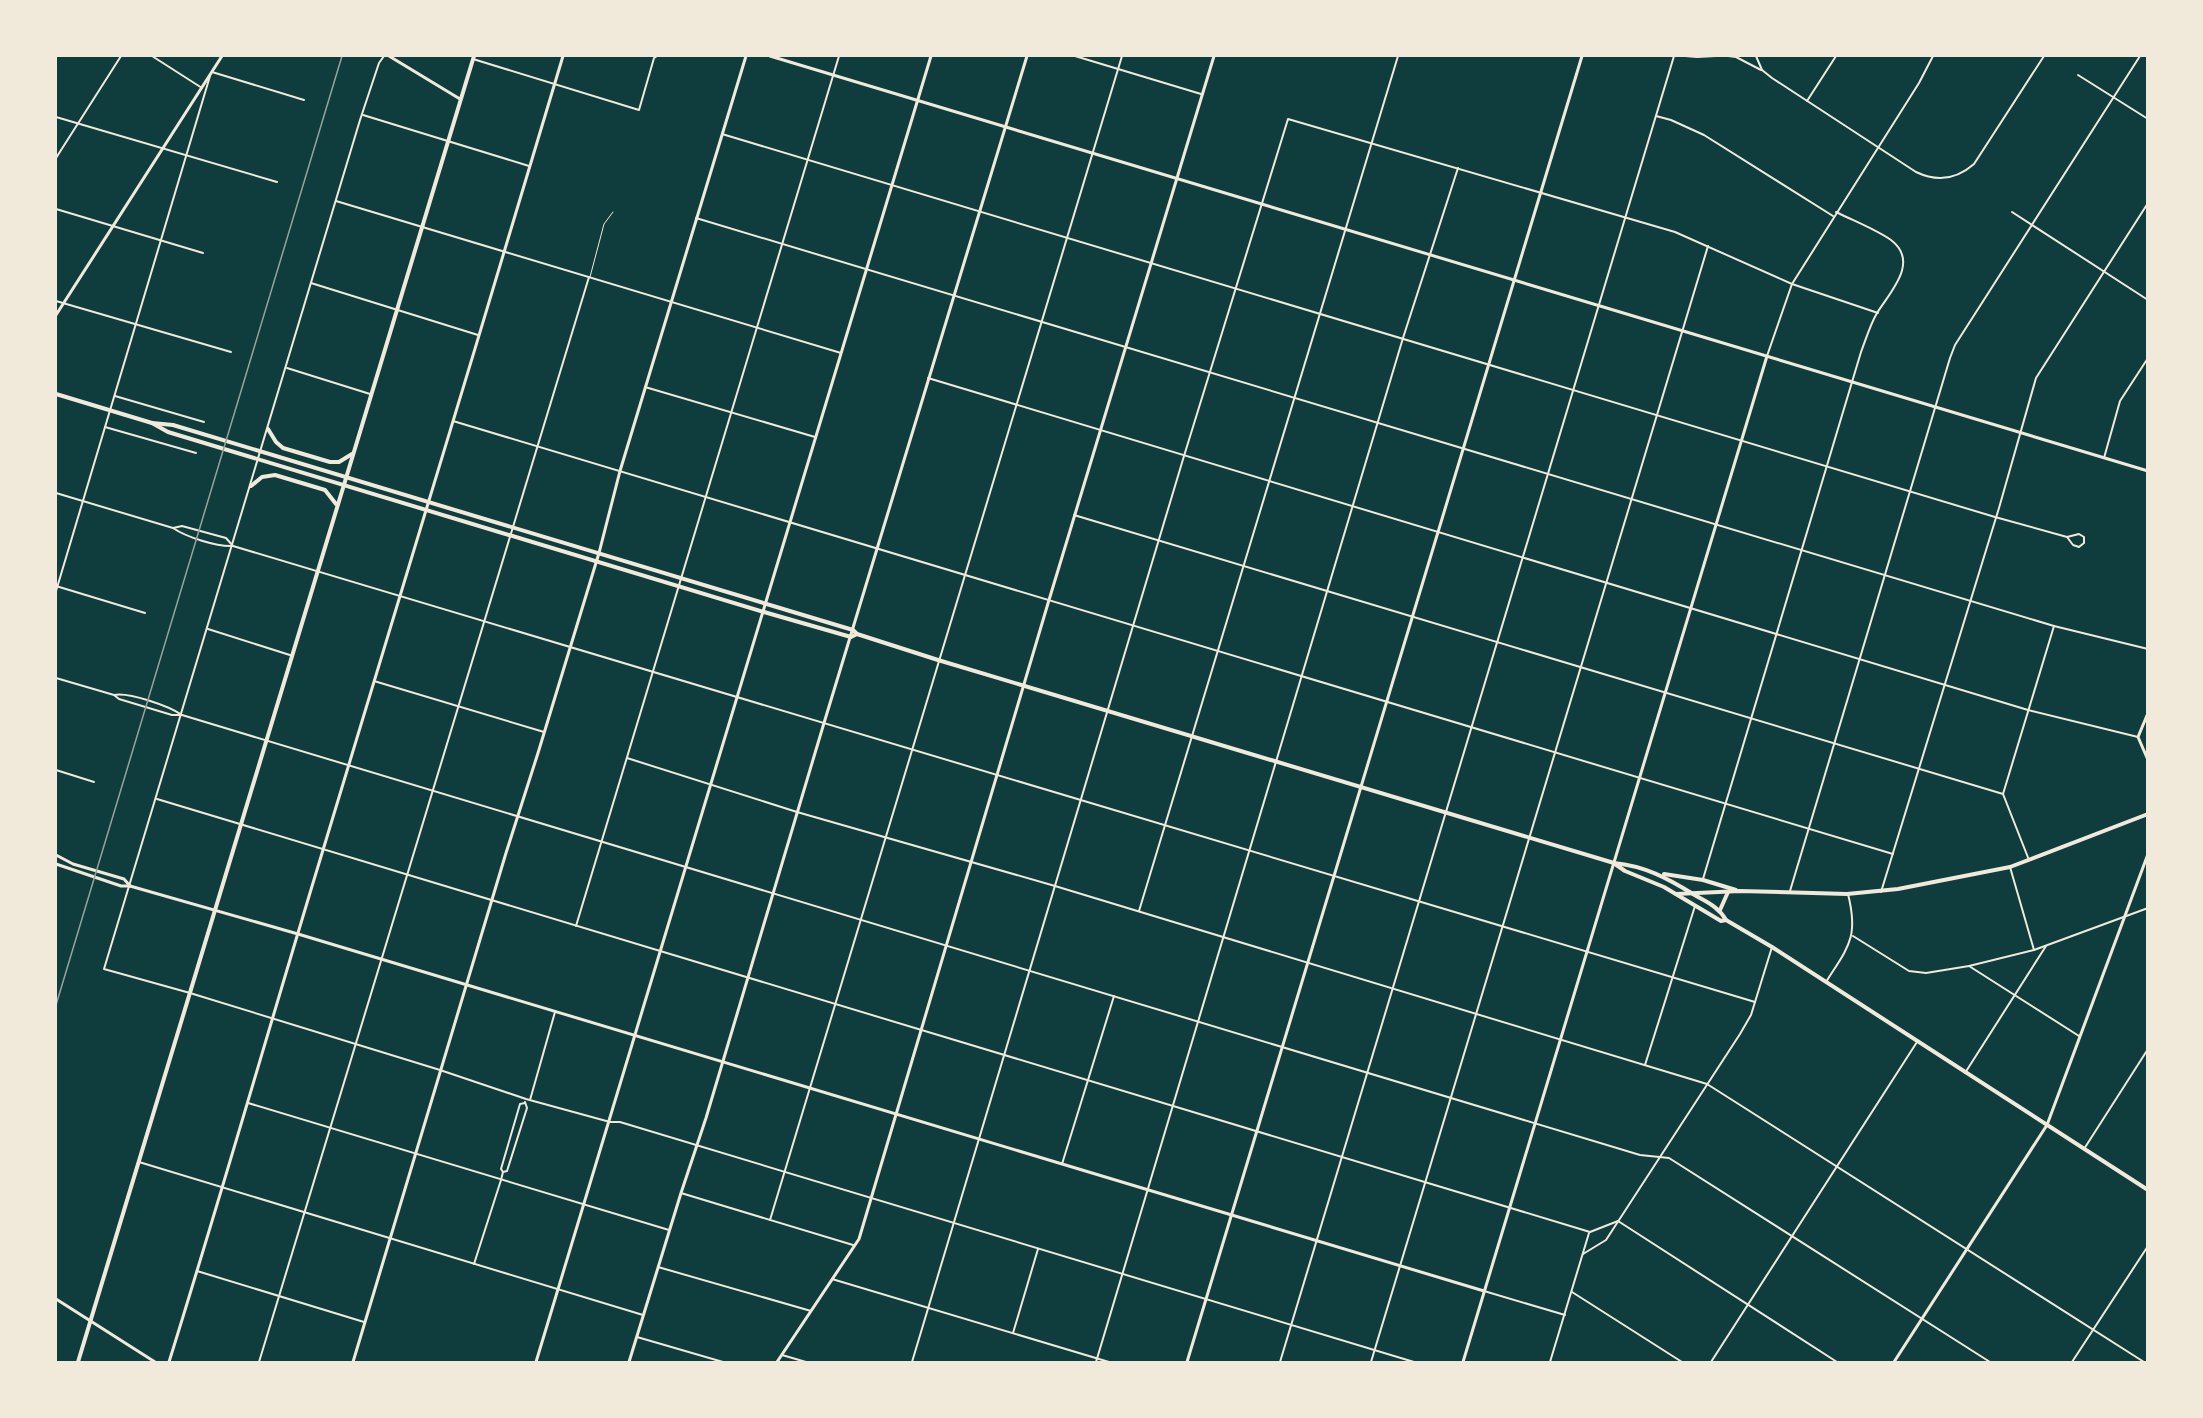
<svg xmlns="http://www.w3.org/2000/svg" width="2203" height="1418" viewBox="0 0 2203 1418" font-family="Rubik,sans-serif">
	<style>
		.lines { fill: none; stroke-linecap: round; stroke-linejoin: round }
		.service { stroke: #f1e9da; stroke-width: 1 }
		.minor { stroke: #f1e9da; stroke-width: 2 }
		.tertiary { stroke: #f1e9da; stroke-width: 3 }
		.secondary { stroke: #f1e9da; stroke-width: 3 }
		.primary { stroke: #f1e9da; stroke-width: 4 }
		.rail { stroke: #97a49c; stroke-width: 1.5 }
	</style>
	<rect width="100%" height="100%" fill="#0f3d3e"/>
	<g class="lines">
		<path class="service" d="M 590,277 L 604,224 L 613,212"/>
		<g class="minor">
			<path d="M 152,56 L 202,88"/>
			<path d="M 384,56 L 379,63 L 360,120 L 104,969 L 190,993 L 440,1070 L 526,1099 L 610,1122 L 620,1122 L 1414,1362"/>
			<path d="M 1075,56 L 1201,94"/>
			<path d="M 1685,56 L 1697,57 L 1716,56"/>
			<path d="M 1728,56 L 1736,57 L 1761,70"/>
			<path d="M 1756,56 L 1762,70 L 1772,78 L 1916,172 C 1937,182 1957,179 1974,164 L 2044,56"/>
			<path d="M 473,59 L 639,110 L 654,58 L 657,56"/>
			<path d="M 212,72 L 304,100"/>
			<path d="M 2078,75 L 2148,119"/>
			<path d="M 1807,101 L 1836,56"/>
			<path d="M 363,115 L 529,166"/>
			<path d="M 1656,116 L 1671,120 L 1704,135 L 1833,216"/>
			<path d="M 56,117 L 277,182"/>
			<path d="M 722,134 L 1995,517 L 2067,537 L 2079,534 L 2084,537 L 2084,543 L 2079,547 L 2073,545 L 2067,537"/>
			<path d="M 56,158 L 121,56"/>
			<path d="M 336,201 L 841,353"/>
			<path d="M 56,209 L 203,253"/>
			<path d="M 2012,212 L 2148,300"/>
			<path d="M 696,218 L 2054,626 L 2148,649"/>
			<path d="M 311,283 L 478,335"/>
			<path d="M 56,301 L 231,352"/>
			<path d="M 1767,356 L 1792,284 L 1919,83 L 1933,56"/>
			<path d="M 287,368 L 370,394"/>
			<path d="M 928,378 L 2028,710 L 2138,737"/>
			<path d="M 645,387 L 815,437"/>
			<path d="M 115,396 L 204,422"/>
			<path d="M 453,421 L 1893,854"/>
			<path d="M 105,427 L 196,453"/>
			<path d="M 2104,458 L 2120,401 L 2148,358"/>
			<path d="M 56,493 L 173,528 C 186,537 217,547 233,546 L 1755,1002"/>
			<path d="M 1074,515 L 2003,794"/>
			<path d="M 173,528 L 182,526 L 226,538 L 233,546"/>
			<path d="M 56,586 L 145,613"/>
			<path d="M 56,591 L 210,76"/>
			<path d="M 208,629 L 293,656"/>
			<path d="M 56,678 L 114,695 L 119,699 L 172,715 L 182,715 L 1640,1155 L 1669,1158 L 1990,1362"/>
			<path d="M 374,681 L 544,732"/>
			<path d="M 114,695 C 129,692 169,706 182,715"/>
			<path d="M 627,758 L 797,812 L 1055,886 L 1707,1084 L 2144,1362"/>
			<path d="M 56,770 L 94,782"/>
			<path d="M 157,799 L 1590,1232 L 1618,1221"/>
			<path d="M 2029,860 L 2003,794 L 2054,626"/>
			<path d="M 2010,867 L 2034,950"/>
			<path d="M 1703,879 L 1861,352 C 1866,339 1870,325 1877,313 C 1890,292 1920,262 1891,240 C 1875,229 1854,221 1836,212"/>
			<path d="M 1790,891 L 1950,358 L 1955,345 L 2140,56"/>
			<path d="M 1881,892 L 1999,508 L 2036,378 L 2148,203"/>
			<path d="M 1139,911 L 1398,56"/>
			<path d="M 576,926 L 839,56"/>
			<path d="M 1853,936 L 1909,971 L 1926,973 L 1969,966 L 2034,950 L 2148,908"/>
			<path d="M 1969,966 L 2079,1036"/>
			<path d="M 1826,982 C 1848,947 1859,938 1848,894"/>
			<path d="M 1645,1065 L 1695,906"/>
			<path d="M 1965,1073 L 2046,946"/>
			<path d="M 530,1100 L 555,1012"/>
			<path d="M 248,1103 L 669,1230"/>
			<path d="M 2084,1149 L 2148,1049"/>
			<path d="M 139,1162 L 643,1315"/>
			<path d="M 1062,1164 L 1114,996"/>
			<path d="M 503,1172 L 507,1171 L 527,1108 L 525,1102"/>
			<path d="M 681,1193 L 853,1245"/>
			<path d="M 770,1220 L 1122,56"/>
			<path d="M 1618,1221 L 1837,1362"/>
			<path d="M 1583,1254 L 1606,1240 L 1740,1034 L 1751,1015 L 1772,947"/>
			<path d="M 474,1264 L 501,1180 L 503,1172 L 501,1169 L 520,1104 L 525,1103"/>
			<path d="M 658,1267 L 811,1311"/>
			<path d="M 197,1271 L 364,1322"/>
			<path d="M 832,1279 L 1109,1362"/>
			<path d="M 1484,1291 L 1565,1315"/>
			<path d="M 1572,1292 L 1682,1362"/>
			<path d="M 1013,1333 L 1038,1249"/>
			<path d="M 637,1337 L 723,1362"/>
			<path d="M 782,1355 L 806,1362"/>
			<path d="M 259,1362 L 589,277"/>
			<path d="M 912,1362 L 1184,456 L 1288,119 L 1675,232 L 1792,284 L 1878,313"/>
			<path d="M 1096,1362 L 1403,338 L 1458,168"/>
			<path d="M 1280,1362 L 1674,56"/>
			<path d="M 1371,1362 L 1708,246"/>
			<path d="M 1550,1362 L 1589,1233"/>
			<path d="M 1711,1362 L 1917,1042"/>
			<path d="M 2072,1362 L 2148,1246"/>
		</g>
		<g class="tertiary">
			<path d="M 56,315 L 222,56"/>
			<path d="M 2148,713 L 2138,737 L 2148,760"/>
			<path d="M 56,855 L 73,864 L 124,879 L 130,886"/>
			<path d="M 56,864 L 121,886 L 130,886 L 298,934 L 1484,1291"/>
			<path d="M 169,1362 C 222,1192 271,1021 323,850 C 403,585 484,321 563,56"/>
			<path d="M 353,1362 L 506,853 L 538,753 L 599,553 L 620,471 L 746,56"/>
			<path d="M 536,1362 L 931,56"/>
			<path d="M 777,1362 L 859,1239 L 1049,600 L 1214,56"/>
			<path d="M 1187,1362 L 1582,56"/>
			<path d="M 1463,1362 L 1767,356"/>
			<path d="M 1894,1362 L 2047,1125 L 2148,854"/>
		</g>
		<g class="secondary">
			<path d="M 389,56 L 460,99"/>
			<path d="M 770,56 L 2148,471"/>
			<path d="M 56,1299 L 155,1362"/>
			<path d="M 629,1362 L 681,1193 L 706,1118 L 824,723 L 1027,56"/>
		</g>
		<g class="primary">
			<path d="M 56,394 L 152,423 L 168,432 L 764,612 L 851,637 L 857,634"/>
			<path d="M 152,423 L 173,425 L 853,630 L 857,634 L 938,660 L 1614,863 C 1645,866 1667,878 1693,894 C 1706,902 1718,906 1726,920"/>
			<path d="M 268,429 L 276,442 L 283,448 L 330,462 L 339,462 L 352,454"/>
			<path d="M 251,486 L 262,477 L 275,475 L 325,490 L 336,504"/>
			<path d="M 1615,864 L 1625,871 L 1664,887 L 1721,921 L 1726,920 L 1772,947 L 2148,1190"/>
			<path d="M 1664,874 L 1703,880 L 1736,890"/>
			<path d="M 1676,894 L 1740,891 L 1847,894 L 1898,889 L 2010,867 L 2148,814"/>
			<path d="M 1720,910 L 1728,892"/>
			<path d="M 78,1362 L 474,56"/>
		</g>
		<path class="rail" d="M 56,1005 L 342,56"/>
	</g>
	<rect width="2203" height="1418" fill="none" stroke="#f1e9da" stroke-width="114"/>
</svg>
